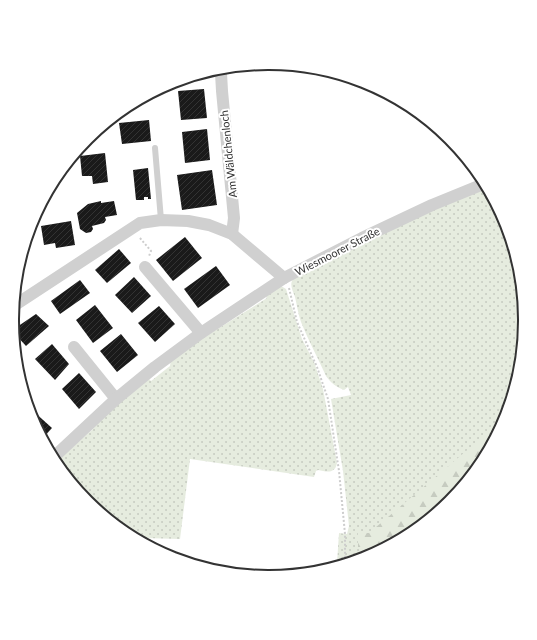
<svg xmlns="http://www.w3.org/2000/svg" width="537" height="640" viewBox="0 0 537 640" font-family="Lato,sans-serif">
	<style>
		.grass { fill: url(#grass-dots) }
		.forest { fill: url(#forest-firs) }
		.building { fill: url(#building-hatch) }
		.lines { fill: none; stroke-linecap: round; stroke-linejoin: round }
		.path { stroke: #cdcdcd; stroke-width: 2; stroke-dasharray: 2 2; stroke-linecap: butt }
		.lane { stroke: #d0d0d0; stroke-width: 6 }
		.street { stroke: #d0d0d0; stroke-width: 12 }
		.labels { text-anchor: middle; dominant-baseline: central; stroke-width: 4; stroke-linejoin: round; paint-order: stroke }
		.street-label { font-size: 11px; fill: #333; stroke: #fff }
		.rim { fill: none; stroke: #333; stroke-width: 2 }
	</style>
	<defs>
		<pattern id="grass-dots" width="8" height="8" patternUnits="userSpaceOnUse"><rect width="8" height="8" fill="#e6ecdf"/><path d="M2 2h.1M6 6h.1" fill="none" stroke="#c6cbc0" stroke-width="1.8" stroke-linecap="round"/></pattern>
		<pattern id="forest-firs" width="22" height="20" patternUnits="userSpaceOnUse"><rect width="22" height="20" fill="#e6ecdf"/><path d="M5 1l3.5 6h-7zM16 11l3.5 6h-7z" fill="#c6cbc0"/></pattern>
		<pattern id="building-hatch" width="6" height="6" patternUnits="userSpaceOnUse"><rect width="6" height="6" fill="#1a1a1a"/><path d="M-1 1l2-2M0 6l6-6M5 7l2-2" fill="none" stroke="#333"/></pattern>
	</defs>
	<rect width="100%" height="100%" fill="#fff"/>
	<g class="grass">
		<path d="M 483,188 L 506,222 L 525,320 L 505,418 L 450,502 L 366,557 L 337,563 L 339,533 L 347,534 L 349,526 L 343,471 L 331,399 L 351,395 L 348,387 L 344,390 C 336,387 331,383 326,376 C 318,358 308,340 301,322 C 298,314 297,305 295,297 C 293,291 289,285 293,279 L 445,203 Z"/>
		<path d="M 281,286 L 286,289 L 302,339 L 314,362 L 323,389 L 337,463 C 335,474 327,472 318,470 L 316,471 L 314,477 L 190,459 L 180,539 L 143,538 L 87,501 L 59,459 L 92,430 L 102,417 L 148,378 L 151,381 L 170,366 L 171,358 L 267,298 L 265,295 Z"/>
	</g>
	<path class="forest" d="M 484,436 L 492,439 L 450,502 L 398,536 L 395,537 L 370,549 L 358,548 L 358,533 L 369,533 Z"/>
	<g class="building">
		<path d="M 204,89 L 207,118 L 181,120 L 178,91 Z"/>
		<path d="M 149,120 L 151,141 L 122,144 L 119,123 Z"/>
		<path d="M 207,129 L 210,160 L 185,163 L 182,132 Z"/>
		<path d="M 105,153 L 108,182 L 93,184 L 92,176 L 82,176 L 80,156 Z"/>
		<path d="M 148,168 L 151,199 L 148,199 L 148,197 L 144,197 L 144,200 L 136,200 L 133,170 Z"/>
		<path d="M 212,170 L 217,205 L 182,210 L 177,175 Z"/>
		<path d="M 101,201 L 101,203 L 114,201 L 117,215 L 105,217 L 106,220 L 104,223 L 92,226 L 93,229 L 91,232 L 86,233 L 80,229 L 77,213 L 88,204 Z"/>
		<path d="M 71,221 L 75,245 L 56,248 L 55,243 L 44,245 L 41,226 Z"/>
		<path d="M 185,237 L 202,258 L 173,281 L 156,260 Z"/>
		<path d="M 119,249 L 131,263 L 107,283 L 95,270 Z"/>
		<path d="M 216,266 L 230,285 L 198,308 L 184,289 Z"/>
		<path d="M 134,277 L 151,296 L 132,313 L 115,295 Z"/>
		<path d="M 80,280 L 90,293 L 60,314 L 51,301 Z"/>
		<path d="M 95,305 L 113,328 L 93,343 L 76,320 Z"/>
		<path d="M 159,306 L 175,324 L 155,342 L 138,323 Z"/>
		<path d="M 36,314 L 49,326 L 26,346 L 15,334 L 14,329 Z"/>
		<path d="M 121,334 L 138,355 L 117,372 L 100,351 Z"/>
		<path d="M 52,344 L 69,364 L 55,380 L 35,359 Z"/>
		<path d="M 79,373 L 96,392 L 79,409 L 62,389 Z"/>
		<path d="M 32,410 L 52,428 L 44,437 L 31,418 L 30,412 Z"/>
	</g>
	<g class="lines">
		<g class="path">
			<path d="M 140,238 L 151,251 L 149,256"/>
			<path d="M 289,288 L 297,322 L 317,367 L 328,399 L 339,471 L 345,534 L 345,561"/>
			<path d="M 365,557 L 376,551"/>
		</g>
		<path class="lane" d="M 155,148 L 161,220"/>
		<g class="street">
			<path d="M 221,73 L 222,91 L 234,218 L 232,234"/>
			<path d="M 145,267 L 201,333"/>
			<path d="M 15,305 L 140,223 L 161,220 L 188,221 L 209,225 L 232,234 L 284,278"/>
			<path d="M 74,347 L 116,399"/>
			<path d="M 56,455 L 116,399 L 155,367 L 201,333 L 284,278 L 362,238 L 432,205 L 481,185"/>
		</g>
	</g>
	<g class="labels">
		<g class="street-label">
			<text transform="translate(228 154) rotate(-96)">Am Wäldchenloch</text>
			<text transform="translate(337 251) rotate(-27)">Wiesmoorer Straße</text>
		</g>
	</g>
	<path d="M0 0H537V640H0ZM268 70H269A249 249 0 0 1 518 319V321A249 249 0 0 1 269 570H268A249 249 0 0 1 19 321V319A249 249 0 0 1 268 70Z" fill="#fff" fill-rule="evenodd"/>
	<path class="rim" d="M268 70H269A249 249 0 0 1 518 319V321A249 249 0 0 1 269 570H268A249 249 0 0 1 19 321V319A249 249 0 0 1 268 70Z"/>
</svg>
